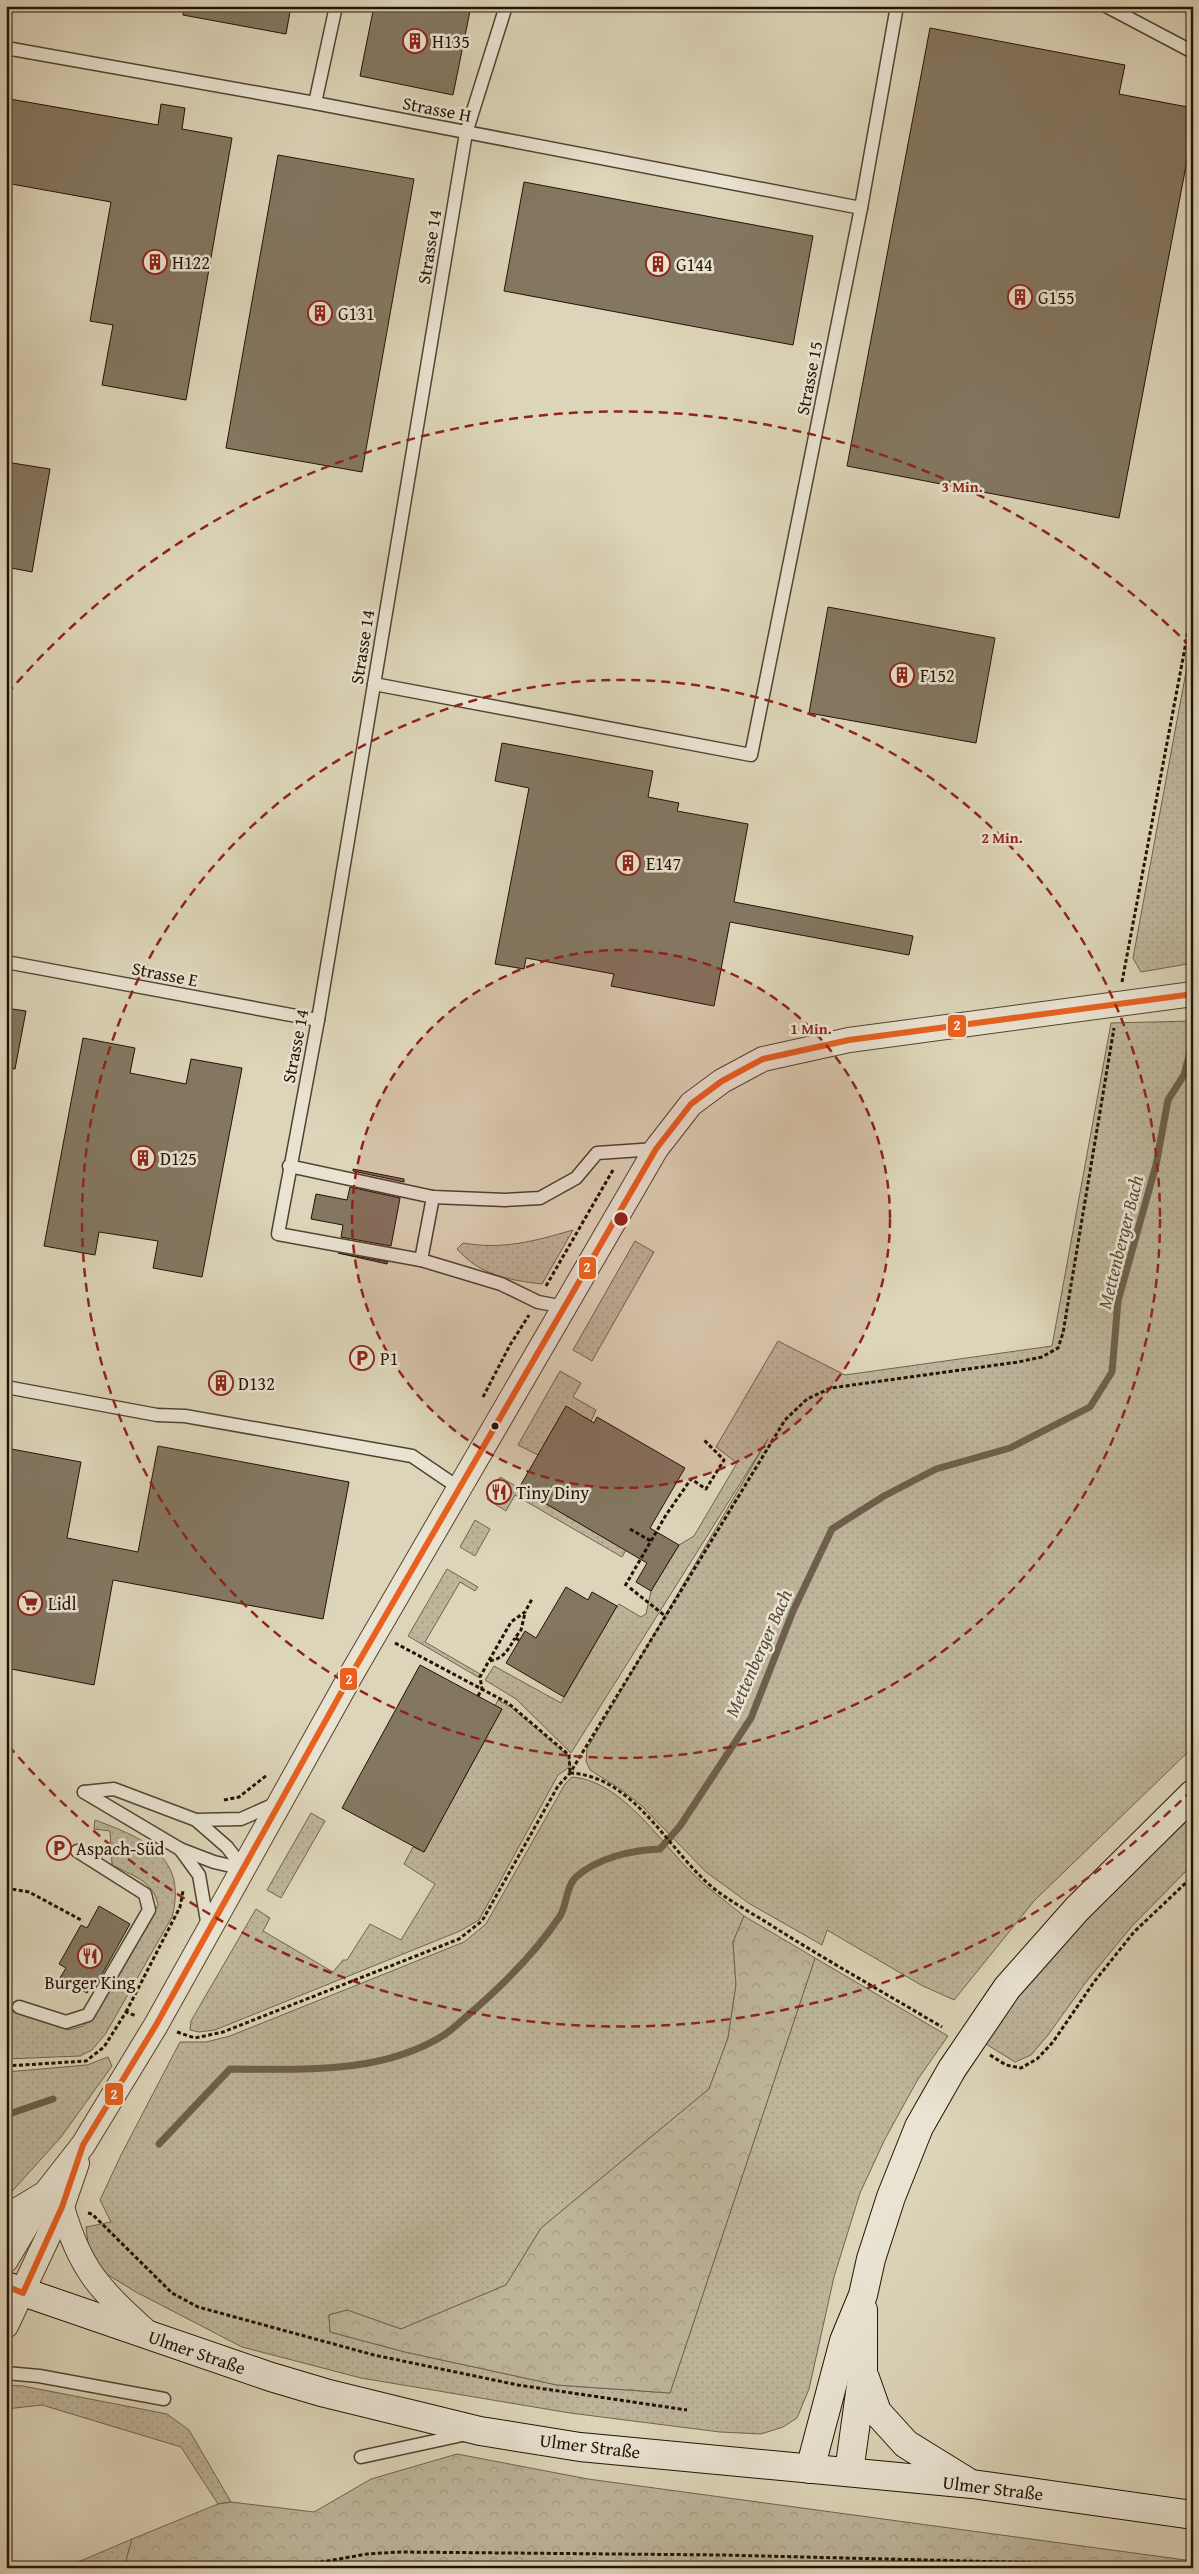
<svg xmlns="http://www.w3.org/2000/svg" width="1199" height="2574" viewBox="0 0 1199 2574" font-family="'Gentium Book Plus',serif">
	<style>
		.grass { fill: url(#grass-dots); stroke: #70634f }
		.forest { fill: url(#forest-crowns); stroke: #70634f }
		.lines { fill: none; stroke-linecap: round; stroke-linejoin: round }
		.stream { stroke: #6d5f4b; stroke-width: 7 }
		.building { fill: #847762; stroke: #231204 }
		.service-casing { stroke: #524331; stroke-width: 15 }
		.minor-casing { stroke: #524331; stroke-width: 26 }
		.secondary-casing { stroke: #231204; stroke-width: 30 }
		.path { stroke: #231204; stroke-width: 3; stroke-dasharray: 4 2.5; stroke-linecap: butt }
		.service { stroke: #e9e4d2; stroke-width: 12 }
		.minor { stroke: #e9e4d2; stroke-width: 24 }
		.secondary { stroke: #e9e4d2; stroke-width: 28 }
		.bus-1-casing { stroke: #e9e4d2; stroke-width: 10 }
		.bus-1 { stroke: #e86120; stroke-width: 6 }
		.ring { fill: none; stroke: #8f2418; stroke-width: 2.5; stroke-dasharray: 9 6 }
		.bus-dot { fill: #231204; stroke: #e9e4d2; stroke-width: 2 }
		.labels { text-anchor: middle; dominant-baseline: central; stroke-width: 5; stroke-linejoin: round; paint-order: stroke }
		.poi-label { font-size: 18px; fill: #231204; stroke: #e9e4d2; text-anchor: start }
		.street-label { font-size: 18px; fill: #231204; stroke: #e9e4d2 }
		.water-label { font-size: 19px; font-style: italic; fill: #5a4c3a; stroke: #e9e4d2 }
		.centre { fill: #8f2418; stroke: #e9e4d2; stroke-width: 2.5 }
		.ring-label { font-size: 15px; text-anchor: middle; font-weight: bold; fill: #8f2418; stroke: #e9e4d2; stroke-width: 5; stroke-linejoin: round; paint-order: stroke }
		.line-badge { stroke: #e9e4d2; stroke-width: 2 }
		.badge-label { font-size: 14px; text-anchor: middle; font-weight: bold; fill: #fff }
	</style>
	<defs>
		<pattern id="grass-dots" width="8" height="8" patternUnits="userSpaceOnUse" patternTransform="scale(1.25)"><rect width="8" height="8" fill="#bdb49a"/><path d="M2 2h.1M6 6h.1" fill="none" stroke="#a29a83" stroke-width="1.8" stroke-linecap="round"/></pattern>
		<pattern id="forest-crowns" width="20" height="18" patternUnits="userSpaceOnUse" patternTransform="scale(1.25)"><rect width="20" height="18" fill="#bdb49a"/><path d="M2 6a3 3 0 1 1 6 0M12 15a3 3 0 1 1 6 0" fill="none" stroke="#a29a83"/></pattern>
	</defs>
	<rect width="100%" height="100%" fill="#ddd5b9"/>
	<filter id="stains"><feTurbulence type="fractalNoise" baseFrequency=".004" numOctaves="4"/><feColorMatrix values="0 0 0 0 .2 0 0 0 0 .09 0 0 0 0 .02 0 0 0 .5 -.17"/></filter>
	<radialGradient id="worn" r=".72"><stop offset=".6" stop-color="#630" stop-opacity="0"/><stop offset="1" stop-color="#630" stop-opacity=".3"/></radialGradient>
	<g class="grass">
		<path d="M 1193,634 L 1193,963 L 1141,972 L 1133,958 Z"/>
		<path d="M 1193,1021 L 1193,1747 L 1034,1901 L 954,2000 L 921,1985 L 827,1930 L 822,1945 L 750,1904 L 706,1872 L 642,1806 L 622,1790 L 590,1770 L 586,1761 L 587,1749 L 768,1439 L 571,1753 L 516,1699 L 485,1680 L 494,1666 L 561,1703 L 617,1606 L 619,1604 L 641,1617 L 646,1614 L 651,1591 L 679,1545 L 694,1536 L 737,1463 L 716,1447 L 778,1341 L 845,1375 L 1052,1346 L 1111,1023 Z"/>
		<path d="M 573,1230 L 542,1284 C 508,1280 480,1275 457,1249 L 463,1243 C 503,1250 535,1241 573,1230 Z"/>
		<path d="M 635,1241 L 654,1252 L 592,1361 L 573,1350 Z"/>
		<path d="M 560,1371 L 581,1383 L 573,1397 L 596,1410 L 591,1421 L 566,1407 L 538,1455 L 518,1445 Z"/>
		<path d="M 500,1477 L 626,1550 L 622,1557 L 515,1495 L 506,1511 L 487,1499 Z"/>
		<path d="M 475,1520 L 490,1529 L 475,1556 L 460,1547 Z"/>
		<path d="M 447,1569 L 478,1587 L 475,1591 L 460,1582 L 425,1642 L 480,1674 L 478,1677 L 408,1636 Z"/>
		<path d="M 498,1700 L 511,1707 L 568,1756 L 571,1766 L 558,1775 L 479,1920 L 460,1931 L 215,2030 L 199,2032 L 190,2030 L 191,2021 L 256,1909 L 270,1918 L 263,1931 L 333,1972 L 343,1960 L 347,1960 L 370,1924 L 401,1940 L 435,1884 L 404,1864 L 413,1847 L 424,1852 L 502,1709 L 495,1706 Z"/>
		<path d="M 572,1777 C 620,1780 660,1841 691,1872 C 707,1888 727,1902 744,1916 L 733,1942 L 736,1985 L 728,2038 L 709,2089 L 541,2228 L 506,2285 L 401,2329 L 347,2310 L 329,2315 L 330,2332 L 405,2352 L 557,2385 L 670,2393 L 815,1958 L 948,2036 L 918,2079 L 885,2139 L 860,2193 L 834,2277 L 809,2389 L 797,2418 L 783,2427 L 761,2434 L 720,2432 L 570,2413 L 361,2378 L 242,2347 L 136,2292 L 100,2270 L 88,2243 L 86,2227 L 111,2222 L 100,2200 L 121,2155 L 180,2042 L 206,2042 L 230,2036 L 464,1942 L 486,1924 L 565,1784 Z"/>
		<path d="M 1193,1809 L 1193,1864 L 1132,1926 L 1086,1982 L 1048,2035 L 1031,2055 L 1015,2062 L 981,2041 L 1016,1988 Z"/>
		<path d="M 311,1813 L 325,1821 L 281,1898 L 267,1890 Z"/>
		<path d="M 95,1820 C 143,1838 188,1856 172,1917 L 106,2033 L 92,2050 L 80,2056 L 6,2059 L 6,2009 L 69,2030 L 83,2026 L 95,2016 L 158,1905 C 154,1881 131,1875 112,1865 L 110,1831 L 94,1829 Z"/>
		<path d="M 108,2057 L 112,2066 L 61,2137 L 6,2198 L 6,2072 L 87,2065 Z"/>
		<path d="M 6,2385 L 23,2386 L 167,2414 L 189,2430 L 231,2502 L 218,2504 L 181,2447 L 42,2405 L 6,2409 Z"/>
		<path d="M 132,2539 L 124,2568 L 64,2568 Z"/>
	</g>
	<g class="forest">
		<path d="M 744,1916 L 815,1958 L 670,2393 L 557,2385 L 405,2352 L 330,2332 L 329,2315 L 347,2310 L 401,2329 L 506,2285 L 541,2228 L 709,2089 L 728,2038 L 736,1985 L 733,1942 Z"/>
		<path d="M 457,2454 L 588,2479 L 1193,2561 L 1193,2568 L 124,2568 L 132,2539 L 218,2504 L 231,2502 L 314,2512 L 371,2479 Z"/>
	</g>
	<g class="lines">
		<g class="stream">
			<path d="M 6,2115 L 53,2099"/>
			<path d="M 159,2144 L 230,2069 C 302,2069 380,2075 444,2035 C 452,2030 460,2022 467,2016 C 502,1986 535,1954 560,1916 C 567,1905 566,1886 576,1877 C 597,1858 632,1850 660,1849 L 680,1826 L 751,1718 L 793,1611 L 832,1529 L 884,1496 L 936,1469 L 1010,1448 L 1090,1407 L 1112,1372 L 1118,1301 L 1156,1165 L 1168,1100 L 1184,1075 L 1193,1041"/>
		</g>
	</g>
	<g class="building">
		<path d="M 184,6 L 291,6 L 286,34 L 183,15 Z"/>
		<path d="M 374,6 L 471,6 L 453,95 L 360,76 Z"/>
		<path d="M 930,28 L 1125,65 L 1119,94 L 1193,108 L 1193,129 L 1119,518 L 847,466 Z"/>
		<path d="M 10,99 L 158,125 L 161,104 L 185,108 L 182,129 L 232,138 L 186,400 L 102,385 L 113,325 L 90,321 L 111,202 L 6,183 L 6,119 Z"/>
		<path d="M 278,155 L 414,179 L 362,472 L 226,448 Z"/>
		<path d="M 524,182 L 813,236 L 793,345 L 504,291 Z"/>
		<path d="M 6,462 L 50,469 L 32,572 L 6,567 Z"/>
		<path d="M 828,607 L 995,638 L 976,743 L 809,713 Z"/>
		<path d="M 502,743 L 653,771 L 648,797 L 679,803 L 677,811 L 748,824 L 734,902 L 913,936 L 909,955 L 730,922 L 714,1006 L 611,986 L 614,974 L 526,958 L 524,969 L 495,964 L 529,788 L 495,781 Z"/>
		<path d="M 6,1008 L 26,1011 L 15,1069 L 6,1068 Z"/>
		<path d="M 83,1038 L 135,1048 L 130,1073 L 186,1084 L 191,1059 L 242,1068 L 202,1277 L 153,1268 L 158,1241 L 99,1232 L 95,1255 L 44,1246 Z"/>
		<path d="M 353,1169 L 404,1179 L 404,1182 L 353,1171 Z"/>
		<path d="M 350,1187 L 400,1198 L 391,1246 L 341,1237 L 343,1225 L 311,1219 L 316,1194 L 347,1200 Z"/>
		<path d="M 338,1253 L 388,1262 L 387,1264 Z"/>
		<path d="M 566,1406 L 594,1423 L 597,1417 L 685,1468 L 650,1528 L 679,1545 L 651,1591 L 636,1582 L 647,1563 L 519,1488 Z"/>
		<path d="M 158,1446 L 349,1482 L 323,1619 L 113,1580 L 94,1685 L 6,1668 L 6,1448 L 81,1462 L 67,1538 L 138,1552 Z"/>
		<path d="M 566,1587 L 588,1600 L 592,1592 L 617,1606 L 564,1697 L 506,1663 L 525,1631 L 536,1638 Z"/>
		<path d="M 420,1665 L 502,1709 L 424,1852 L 342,1808 Z"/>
		<path d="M 99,1906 L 130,1924 L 96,1985 L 92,1983 L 87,1993 L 60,1978 L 66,1968 L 59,1964 L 81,1925 L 87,1928 Z"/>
	</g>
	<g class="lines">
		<defs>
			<g id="service">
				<path d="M 506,6 L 466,133 L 318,1020 L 278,1234 L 421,1260 L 501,1284 L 538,1302 L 565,1307"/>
				<path d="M 1106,6 L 1193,52"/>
				<path d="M 6,48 L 315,103 L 861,208"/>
				<path d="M 315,103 L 336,6"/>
				<path d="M 374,684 L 751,755 L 861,208 L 897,6"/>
				<path d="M 6,962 L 318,1020"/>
				<path d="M 289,1166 L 433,1197 L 505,1200 L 540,1198 L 576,1178 L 597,1153 L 656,1149"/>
				<path d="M 421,1260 L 433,1197"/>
				<path d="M 6,1387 L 157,1415 L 185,1416 L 412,1456 L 459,1488"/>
				<path d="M 84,1792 L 114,1789 L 196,1820 L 241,1819 L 277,1803"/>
				<path d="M 84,1792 L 180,1849 L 214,1862 L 244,1869"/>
				<path d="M 196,1820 L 227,1847 L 244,1869"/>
				<path d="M 180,1849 L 199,1875 L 208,1927"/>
				<path d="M 19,2007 L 66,2022 L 88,2015 L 149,1910 L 145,1894 L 77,1851"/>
				<path d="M 6,2373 L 39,2376 L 164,2399"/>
				<path d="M 361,2457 L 467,2434"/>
			</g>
			<g id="minor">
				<path d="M 62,2207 C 81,2273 101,2290 150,2335"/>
				<path d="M 6,2217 L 42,2195"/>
				<path d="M 6,2260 L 47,2191 L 83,2145 L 156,2025 L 351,1675 L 656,1149 L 691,1104 L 722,1081 L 763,1059 L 849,1040 L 1193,994"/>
				<path d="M 6,2326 L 62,2207 L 77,2163"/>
			</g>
			<g id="secondary">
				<path d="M 6,2286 L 271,2377 L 325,2393 L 480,2431 L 580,2447 L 972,2484 L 1193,2515"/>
				<path d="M 865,2378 L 877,2412 L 906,2444 L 966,2481"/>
				<path d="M 810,2469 L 844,2341 L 863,2295 L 871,2259 L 891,2197 L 919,2127 L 952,2069 L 1007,1988 L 1077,1909 L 1193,1794"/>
				<path d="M 849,2472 L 863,2371 L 863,2310"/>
			</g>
		</defs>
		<use href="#service" class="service-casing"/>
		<use href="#minor" class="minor-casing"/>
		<use href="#secondary" class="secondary-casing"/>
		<g class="path">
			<path d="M 1122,982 L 1193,605"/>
			<path d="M 546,1286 L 613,1170"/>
			<path d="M 483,1397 L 510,1345 L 529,1315"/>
			<path d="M 630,1529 L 651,1541"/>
			<path d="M 625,1586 L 666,1515 L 691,1479 L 706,1489 L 724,1460 L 703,1439"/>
			<path d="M 630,1588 L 664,1615"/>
			<path d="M 519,1640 L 515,1638 L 521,1630 L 525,1613"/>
			<path d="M 395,1643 L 508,1703 L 569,1755 L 570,1773"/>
			<path d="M 490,1661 C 504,1658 508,1650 515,1638"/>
			<path d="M 478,1696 L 482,1689 L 480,1677 L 491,1657 L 511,1622 L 525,1612 L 532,1599"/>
			<path d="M 570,1773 C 634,1776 669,1851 712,1887 C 728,1900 748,1911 766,1922 C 824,1959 883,1992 942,2027"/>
			<path d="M 224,1800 L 239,1797 L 267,1775"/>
			<path d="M 6,1888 L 29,1892 L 83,1921"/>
			<path d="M 126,2012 L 180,1907 L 183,1891"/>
			<path d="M 177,2032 L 195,2038 L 223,2032 L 459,1939 L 482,1921 L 558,1786 L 570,1773 L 785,1420 L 807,1399 L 831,1388 L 1018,1362 L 1042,1357 L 1058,1348 L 1063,1333 L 1114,1028"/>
			<path d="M 990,2055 L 1006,2065 L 1021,2068 L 1037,2059 L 1053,2042 L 1094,1982 L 1134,1932 L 1193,1876"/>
			<path d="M 6,2066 L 86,2061 L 104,2047 L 126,2012 L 136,2016"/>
			<path d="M 88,2213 L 92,2214 L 172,2293 L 198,2307 L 374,2355 L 518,2385 L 687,2410"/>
			<path d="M 288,2568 L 367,2554 L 400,2552 L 722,2555 L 1130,2565 L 1140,2568"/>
		</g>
		<use href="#service" class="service"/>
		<use href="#minor" class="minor"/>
		<use href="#secondary" class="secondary"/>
		<defs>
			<path id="bus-1" d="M 6,2286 L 23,2293 L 62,2207 L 83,2145 L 156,2025 L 351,1675 L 656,1149 L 691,1104 L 722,1081 L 763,1059 L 849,1040 L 1193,994"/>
		</defs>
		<use href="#bus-1" class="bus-1-casing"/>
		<use href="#bus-1" class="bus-1"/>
	</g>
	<circle cx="621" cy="1219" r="269" fill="#8f2418" fill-opacity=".12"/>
	<g class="ring">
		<circle cx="621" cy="1219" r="269"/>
		<circle cx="621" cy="1219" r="539"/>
		<path d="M1192 1790A808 808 0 0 1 7 1744M7 694A808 808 0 0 1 1192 648"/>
	</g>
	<defs>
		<symbol id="building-ring" viewBox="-11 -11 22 22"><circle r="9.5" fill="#e9e4d2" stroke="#8f2418" stroke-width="1.5"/><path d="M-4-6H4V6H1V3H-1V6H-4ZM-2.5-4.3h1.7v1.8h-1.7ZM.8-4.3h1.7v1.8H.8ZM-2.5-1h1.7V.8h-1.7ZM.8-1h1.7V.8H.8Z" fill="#8f2418"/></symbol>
		<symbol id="parking-ring" viewBox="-11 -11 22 22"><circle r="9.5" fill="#e9e4d2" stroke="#8f2418" stroke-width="1.5"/><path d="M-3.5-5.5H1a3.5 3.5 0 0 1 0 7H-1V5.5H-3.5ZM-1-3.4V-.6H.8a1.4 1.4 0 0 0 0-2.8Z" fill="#8f2418"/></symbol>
		<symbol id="restaurant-ring" viewBox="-11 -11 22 22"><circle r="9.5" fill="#e9e4d2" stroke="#8f2418" stroke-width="1.5"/><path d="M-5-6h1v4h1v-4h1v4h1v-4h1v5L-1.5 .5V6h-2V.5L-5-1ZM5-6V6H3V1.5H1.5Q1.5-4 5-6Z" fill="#8f2418"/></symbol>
		<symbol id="supermarket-ring" viewBox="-11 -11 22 22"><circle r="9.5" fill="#e9e4d2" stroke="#8f2418" stroke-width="1.5"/><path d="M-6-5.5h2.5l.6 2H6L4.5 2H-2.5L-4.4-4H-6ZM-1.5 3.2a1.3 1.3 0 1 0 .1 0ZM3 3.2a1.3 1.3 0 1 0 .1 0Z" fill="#8f2418"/></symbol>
	</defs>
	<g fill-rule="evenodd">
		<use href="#building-ring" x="401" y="27" width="28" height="28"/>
		<use href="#building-ring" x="141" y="248" width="28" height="28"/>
		<use href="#building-ring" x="644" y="250" width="28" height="28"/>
		<use href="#building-ring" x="1006" y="283" width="28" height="28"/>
		<use href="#building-ring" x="306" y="299" width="28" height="28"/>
		<use href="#building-ring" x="888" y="661" width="28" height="28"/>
		<use href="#building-ring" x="614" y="849" width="28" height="28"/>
		<use href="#building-ring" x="129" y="1144" width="28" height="28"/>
		<use href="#parking-ring" x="348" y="1344" width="28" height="28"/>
		<use href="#building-ring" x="207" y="1369" width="28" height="28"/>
		<use href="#restaurant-ring" x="485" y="1478" width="28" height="28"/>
		<use href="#supermarket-ring" x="16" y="1589" width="28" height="28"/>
		<use href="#parking-ring" x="45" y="1834" width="28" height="28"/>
		<use href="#restaurant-ring" x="76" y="1942" width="28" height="28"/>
	</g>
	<circle class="bus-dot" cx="495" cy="1426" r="4.5"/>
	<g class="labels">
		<g class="poi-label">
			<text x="432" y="41">H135</text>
			<text x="172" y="262">H122</text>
			<text x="676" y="264">G144</text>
			<text x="1038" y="297">G155</text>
			<text x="338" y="313">G131</text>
			<text x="920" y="675">F152</text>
			<text x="646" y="863">E147</text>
			<text x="160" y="1158">D125</text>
			<text x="380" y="1358">P1</text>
			<text x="238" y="1383">D132</text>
			<text x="516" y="1492">Tiny Diny</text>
			<text x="48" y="1603">Lidl</text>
			<text x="76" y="1848">Aspach-Süd</text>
			<text x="90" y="1982" text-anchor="middle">Burger King</text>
		</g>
		<g class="street-label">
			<text transform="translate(437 109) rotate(11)">Strasse H</text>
			<text transform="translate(429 247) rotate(-81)">Strasse 14</text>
			<text transform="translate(809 378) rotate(-79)">Strasse 15</text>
			<text transform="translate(362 647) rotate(-81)">Strasse 14</text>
			<text transform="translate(165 974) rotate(11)">Strasse E</text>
			<text transform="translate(295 1046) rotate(-79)">Strasse 14</text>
			<text transform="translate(197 2352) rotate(19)">Ulmer Straße</text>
			<text transform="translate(590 2446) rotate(7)">Ulmer Straße</text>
			<text transform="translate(993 2488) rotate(7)">Ulmer Straße</text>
		</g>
		<g class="water-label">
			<text transform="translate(1120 1242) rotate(-76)">Mettenberger Bach</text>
			<text transform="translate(758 1653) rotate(-66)">Mettenberger Bach</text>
		</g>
	</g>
	<circle cx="621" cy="1219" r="8" class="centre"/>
	<g class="ring-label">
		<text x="962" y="492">3 Min.</text>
		<text x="1002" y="843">2 Min.</text>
		<text x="811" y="1034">1 Min.</text>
	</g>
	<g class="line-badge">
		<rect x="947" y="1014" width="20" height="24" rx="5" fill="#e86120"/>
		<rect x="578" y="1256" width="19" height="24" rx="5" fill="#e86120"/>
		<rect x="339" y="1667" width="19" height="24" rx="5" fill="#e86120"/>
		<rect x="104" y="2082" width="20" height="24" rx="5" fill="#e86120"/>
	</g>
	<g class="badge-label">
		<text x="957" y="1030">2</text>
		<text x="587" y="1272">2</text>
		<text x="349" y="1684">2</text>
		<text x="114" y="2099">2</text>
	</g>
	<rect width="1199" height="2574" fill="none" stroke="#ddd5b9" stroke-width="25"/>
	<rect x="8" y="8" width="1184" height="2559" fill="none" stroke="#231204" stroke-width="2.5"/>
	<rect x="12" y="12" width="1174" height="2549" fill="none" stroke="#231204"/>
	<rect width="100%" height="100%" filter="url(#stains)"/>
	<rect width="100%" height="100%" fill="url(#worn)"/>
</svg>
